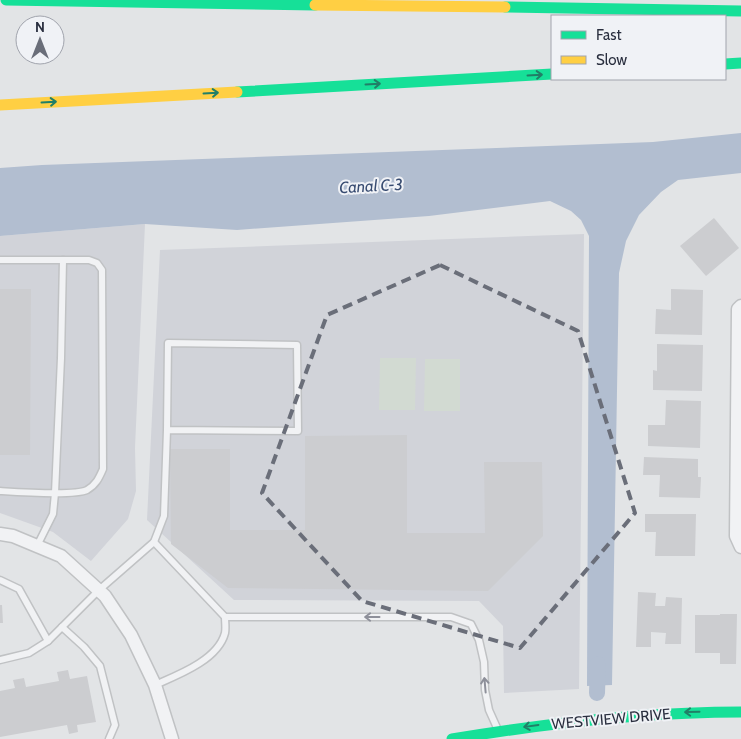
<svg xmlns="http://www.w3.org/2000/svg" width="741" height="739" viewBox="0 0 741 739" font-family="Cabin,sans-serif">
	<style>
		.built { fill: #d1d3d9 }
		.green { fill: #d2dad2 }
		.water { fill: #b2bed0 }
		.lines { fill: none; stroke-linecap: round; stroke-linejoin: round }
		.canal { stroke: #b2bed0; stroke-width: 16 }
		.building { fill: #cccdd0 }
		.lane-casing { stroke: #c0c2c4; stroke-width: 9 }
		.street-casing { stroke: #c0c2c4; stroke-width: 15 }
		.lane { stroke: #f1f2f4; stroke-width: 6 }
		.street { stroke: #f1f2f4; stroke-width: 12 }
		.fast { stroke: #16e098; stroke-width: 11 }
		.slow { stroke: #ffcf43; stroke-width: 11 }
		.oneway { stroke: #217f67 }
		.oneway2 { stroke: #8e909a }
		.marked { fill: none; stroke: #6a6e79; stroke-width: 4; stroke-dasharray: 10 6; stroke-linejoin: round }
		.labels { text-anchor: middle; dominant-baseline: central; stroke-width: 4; stroke-linejoin: round; paint-order: stroke }
		.street-label { font-size: 15px; fill: #2a2f3f; stroke: #f0f2f6 }
		.water-label { font-size: 16px; font-style: italic; fill: #374b70; stroke: #f0f2f6 }
	</style>
	<rect width="100%" height="100%" fill="#e2e4e6"/>
	<g class="built">
		<path d="M 145,224 L 135,448 L 136,491 L 128,519 L 91,561 L 53,532 L 0,513 L 0,236 Z"/>
		<path d="M 584,234 L 579,689 L 504,693 L 503,626 L 479,601 L 234,600 L 147,520 L 160,250 Z"/>
	</g>
	<g class="green">
		<path d="M 380,358 L 416,358 L 415,410 L 379,410 Z"/>
		<path d="M 425,359 L 460,359 L 460,411 L 424,411 Z"/>
	</g>
	<path class="water" d="M 741,133 L 741,173 L 678,180 L 661,192 L 639,215 L 626,241 L 619,273 L 612,685 L 587,686 L 589,236 L 581,220 L 571,211 L 550,201 L 429,216 L 237,230 L 145,224 L 0,236 L 0,168 L 42,165 L 653,142 Z"/>
	<g class="lines">
		<path class="canal" d="M 597,693 L 598,664"/>
	</g>
	<g class="building">
		<path d="M 714,218 L 739,248 L 706,276 L 680,246 Z"/>
		<path d="M 0,289 L 31,289 L 30,455 L 0,455 Z"/>
		<path d="M 671,289 L 703,290 L 702,335 L 655,334 L 656,309 L 671,310 Z"/>
		<path d="M 657,344 L 703,345 L 702,391 L 653,390 L 653,370 L 657,371 Z"/>
		<path d="M 666,400 L 701,401 L 700,448 L 648,446 L 648,425 L 665,425 Z"/>
		<path d="M 407,435 L 407,533 L 485,533 L 484,462 L 542,462 L 543,536 L 488,591 L 228,588 L 171,544 L 170,449 L 230,449 L 230,530 L 305,530 L 305,436 Z"/>
		<path d="M 644,457 L 698,459 L 698,477 L 701,477 L 700,498 L 659,497 L 660,475 L 643,475 Z"/>
		<path d="M 645,514 L 696,514 L 695,556 L 655,556 L 656,532 L 645,532 Z"/>
		<path d="M 638,592 L 656,593 L 655,606 L 665,606 L 666,597 L 682,598 L 681,644 L 665,644 L 666,633 L 651,632 L 651,647 L 636,647 Z"/>
		<path d="M 0,605 L 2,605 L 3,623 L 0,623 Z"/>
		<path d="M 720,614 L 737,614 L 736,664 L 720,664 L 720,653 L 695,653 L 695,615 L 720,615 Z"/>
		<path d="M 68,670 L 70,679 L 87,676 L 96,722 L 77,725 L 78,732 L 69,734 L 67,725 L 0,737 L 0,691 L 15,688 L 13,680 L 24,678 L 26,687 L 59,681 L 57,672 Z"/>
	</g>
	<g class="lines">
		<defs>
			<g id="lane">
				<path d="M 0,260 L 89,260 L 97,263 L 102,270 L 103,469 C 99,478 96,485 87,490 C 75,496 16,492 0,491"/>
				<path d="M 154,542 L 164,516 L 167,430 L 298,431 L 297,345 L 168,343 L 167,430"/>
				<path d="M 37,546 L 53,514 L 55,493 L 61,358 L 63,260"/>
				<path d="M 0,580 L 19,589 L 48,641"/>
				<path d="M 225,617 L 451,617 L 471,624 L 479,640 L 484,662 L 485,690 L 489,710 L 498,730"/>
				<path d="M 62,627 L 84,647 L 100,666 L 115,725 L 109,739"/>
				<path d="M 0,660 L 29,653 L 48,641 L 99,590 L 154,542 L 225,617 C 225,622 226,628 225,633 C 218,660 178,675 155,685"/>
			</g>
			<g id="street">
				<path d="M 741,306 L 738,309 L 736,536 L 741,547"/>
				<path d="M 0,534 L 13,536 L 61,556 L 105,596 L 131,635 L 155,685 L 172,739"/>
			</g>
		</defs>
		<use href="#lane" class="lane-casing"/>
		<use href="#street" class="street-casing"/>
		<use href="#lane" class="lane"/>
		<use href="#street" class="street"/>
		<g class="fast">
			<path d="M 6,0 L 315,5"/>
			<path d="M 505,7 L 741,11"/>
			<path d="M 725,64 L 741,63"/>
			<path d="M 237,92 L 552,74"/>
			<path d="M 452,739 C 548,723 644,712 741,712"/>
		</g>
		<g class="slow">
			<path d="M 315,5 L 505,7"/>
			<path d="M 0,105 L 237,92"/>
		</g>
	</g>
	<defs><path id="oneway-shaft" d="M-6 0H5M1.5-3L5.5 0L1.5 3" fill="none" stroke-width="1.6" stroke-linecap="round" stroke-linejoin="round" transform="scale(1.25)"/></defs>
	<g class="oneway">
		<use href="#oneway-shaft" transform="translate(535 75) rotate(-3)"/>
		<use href="#oneway-shaft" transform="translate(373 84) rotate(-3)"/>
		<use href="#oneway-shaft" transform="translate(211 93) rotate(-3)"/>
		<use href="#oneway-shaft" transform="translate(49 102) rotate(-3)"/>
		<use href="#oneway-shaft" transform="translate(692 712) rotate(179)"/>
		<use href="#oneway-shaft" transform="translate(531 726) rotate(172)"/>
	</g>
	<g class="oneway2">
		<use href="#oneway-shaft" transform="translate(372 617) rotate(180)"/>
		<use href="#oneway-shaft" transform="translate(485 685) rotate(-95)"/>
	</g>
	<path class="marked" d="M 440,265 L 578,331 L 635,513 L 520,648 L 362,601 L 262,493 L 327,315 Z"/>
	<g class="labels">
		<g class="street-label">
			<text transform="translate(611 719) rotate(-5)">WESTVIEW DRIVE</text>
		</g>
		<g class="water-label">
			<text transform="translate(371 186) rotate(-3)">Canal C-3</text>
		</g>
	</g>
	<rect x="551" y="15" width="175" height="65" fill="#f0f2f6" stroke="#a1a4ad"/>
	<rect x="561" y="31" width="25" height="8" fill="#16e098" stroke="#a1a4ad"/>
	<text x="596" y="40" font-size="15" fill="#2a2f3f">Fast</text>
	<rect x="561" y="56" width="25" height="8" fill="#ffcf43" stroke="#a1a4ad"/>
	<text x="596" y="65" font-size="15" fill="#2a2f3f">Slow</text>
	<g transform="translate(40 40)"><circle r="24" fill="#f0f2f6" stroke="#a1a4ad"/>
	<path d="M0-4L9 19L0 12L-9 19Z" fill="#6a6e79"/>
	<text y="-8" font-size="14" font-weight="bold" text-anchor="middle" fill="#2a2f3f">N</text>
	</g>
</svg>
